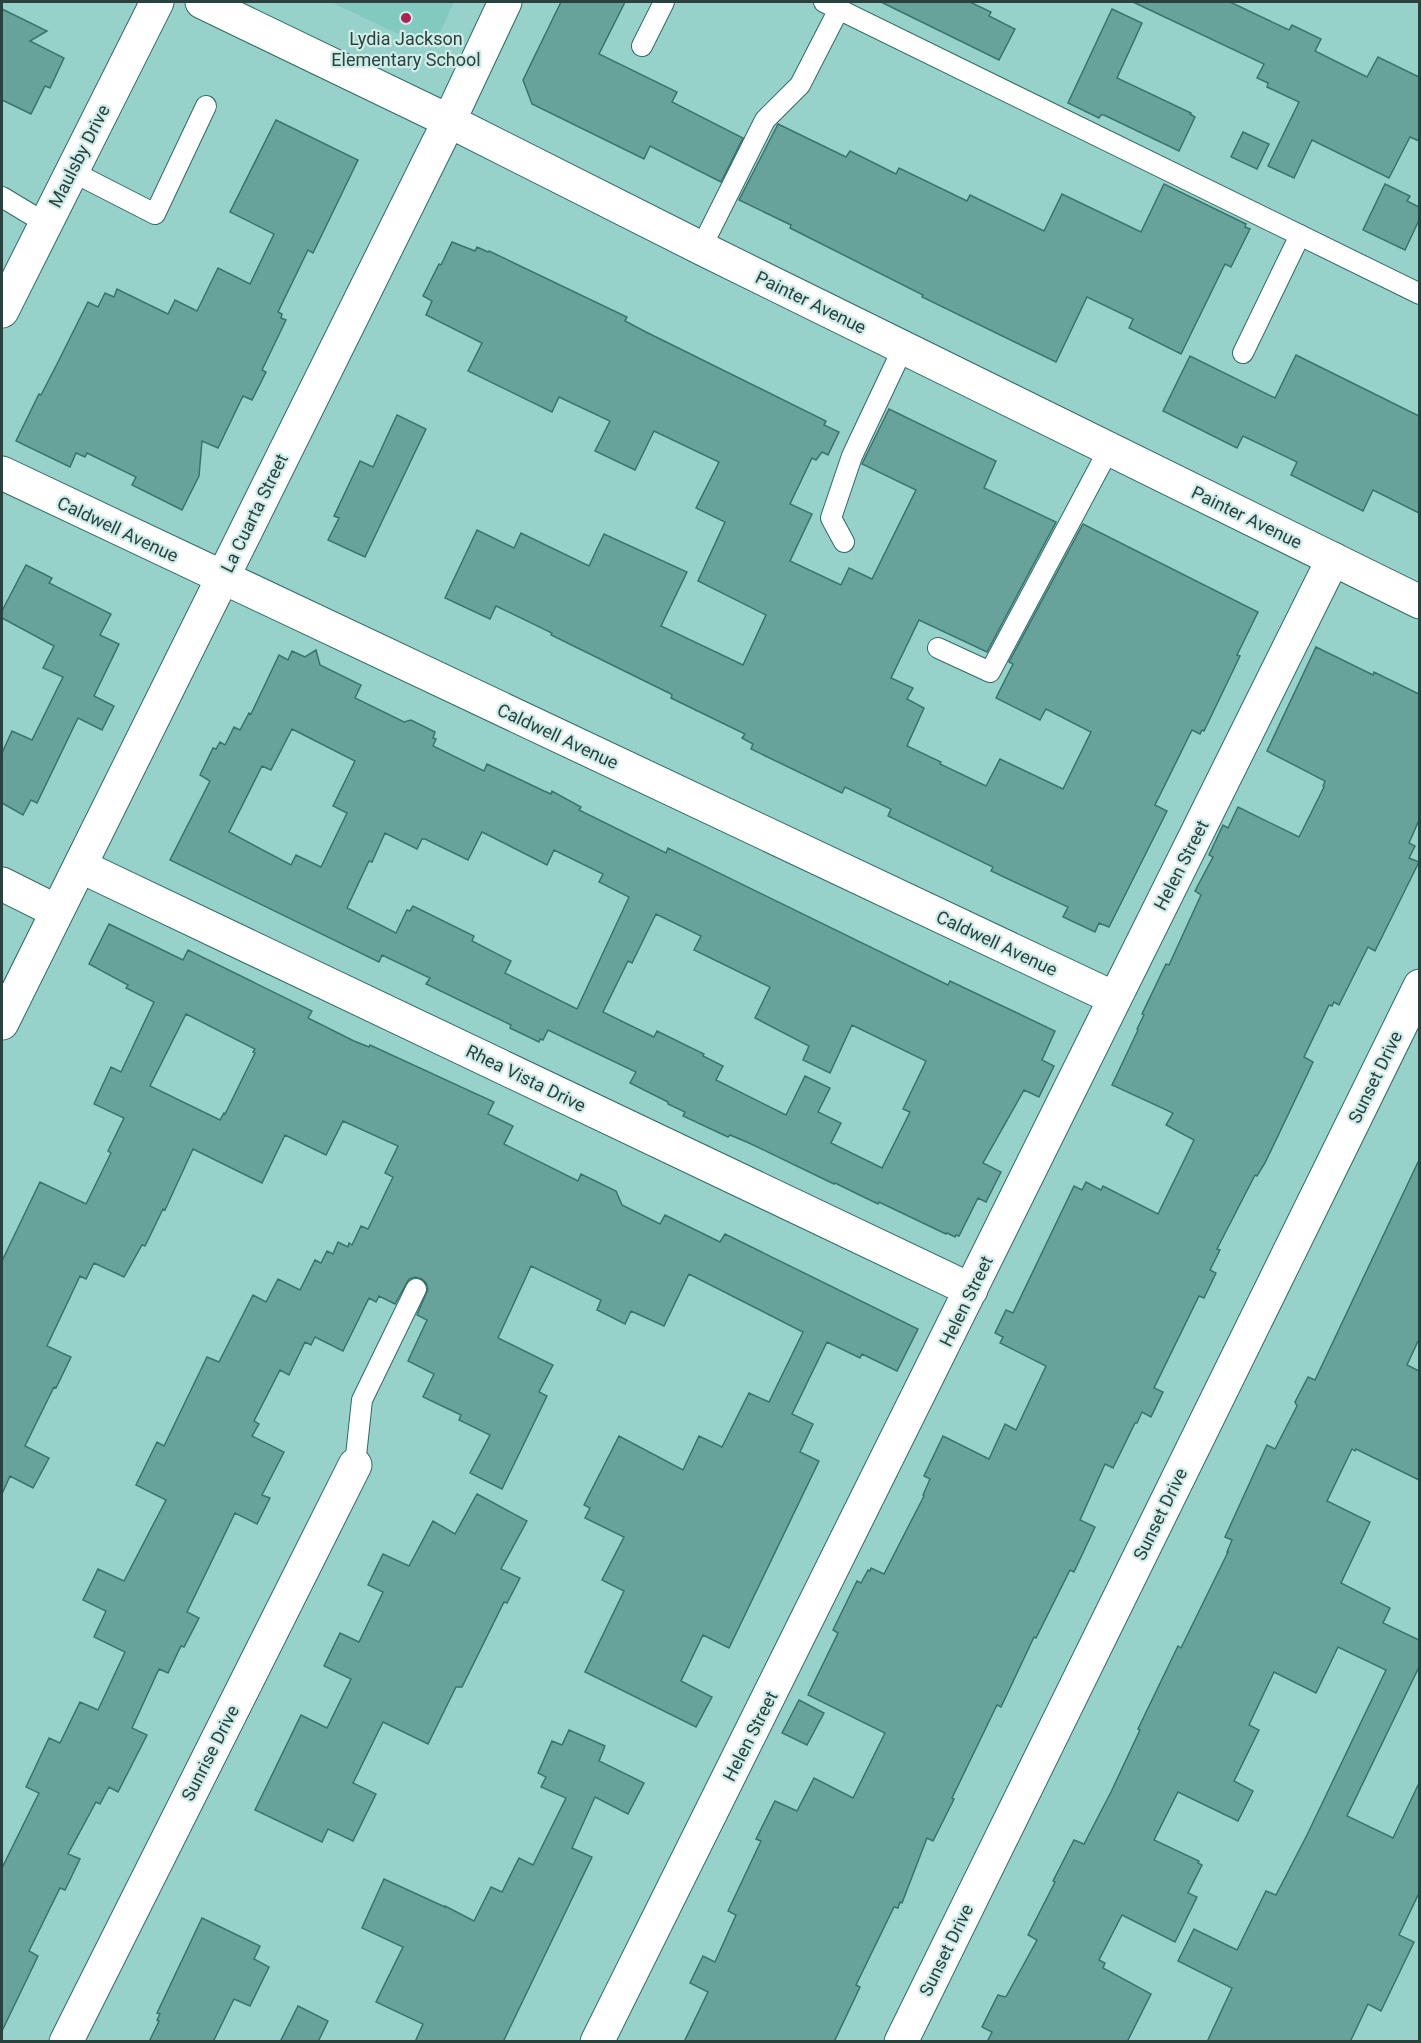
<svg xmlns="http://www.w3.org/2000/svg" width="1421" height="2043" viewBox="0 0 1421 2043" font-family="Roboto,sans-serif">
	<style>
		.built { fill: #82c9c0 }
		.building { fill: #67a29b; stroke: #39746d; stroke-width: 1.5; fill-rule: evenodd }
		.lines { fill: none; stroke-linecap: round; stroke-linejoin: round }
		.service-casing { stroke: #2f6b64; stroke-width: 22 }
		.minor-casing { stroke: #2f6b64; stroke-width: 35 }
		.tertiary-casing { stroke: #2f6b64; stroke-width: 35 }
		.secondary-casing { stroke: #2f6b64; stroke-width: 35 }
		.service { stroke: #fff; stroke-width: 20 }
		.minor { stroke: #fff; stroke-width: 33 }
		.tertiary { stroke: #fff; stroke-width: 33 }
		.secondary { stroke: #fff; stroke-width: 33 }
		.poi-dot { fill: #b02054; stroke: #cfece8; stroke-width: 2 }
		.labels { text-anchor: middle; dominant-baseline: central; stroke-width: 4.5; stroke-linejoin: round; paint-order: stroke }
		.poi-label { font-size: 18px; fill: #29423f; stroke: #cfece8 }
		.street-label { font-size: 18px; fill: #29423f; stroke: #cfece8 }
	</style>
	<rect width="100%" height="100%" fill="#96d2ca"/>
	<path class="built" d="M 331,2 L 454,2 L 439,34 L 421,45 Z"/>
	<g class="building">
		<path d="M 561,2 L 625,2 L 599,54 L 677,92 L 672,102 L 743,138 L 721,182 L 650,146 L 644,159 L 532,104 L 523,80 Z"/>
		<path d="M 881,2 L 970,2 L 991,12 L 989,16 L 1015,29 L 999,60 Z"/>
		<path d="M 1133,2 L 1230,2 L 1289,30 L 1292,25 L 1321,39 L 1315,51 L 1367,77 L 1378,57 L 1419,77 L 1419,141 L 1410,137 L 1389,178 L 1312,140 L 1294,178 L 1268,166 L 1299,102 L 1267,87 L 1268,83 L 1257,78 L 1264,64 Z"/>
		<path d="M 2,9 L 47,31 L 30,41 L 64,58 L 50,88 L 45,86 L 31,114 L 2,100 Z"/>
		<path d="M 1112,9 L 1142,23 L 1117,78 L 1191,113 L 1190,114 L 1195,117 L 1179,151 L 1104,115 L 1101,115 L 1099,118 L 1068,103 Z"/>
		<path d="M 276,120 L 358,160 L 313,253 L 308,250 L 278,312 L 282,314 L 281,318 L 286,320 L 262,370 L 266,372 L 252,400 L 243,396 L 218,448 L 202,441 L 199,476 L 182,510 L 132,485 L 136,477 L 87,453 L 85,457 L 76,453 L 70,467 L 16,441 L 39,394 L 41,395 L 57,364 L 88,302 L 98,307 L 105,293 L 114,297 L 117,289 L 168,314 L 175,300 L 197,311 L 218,268 L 250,284 L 274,234 L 230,212 Z"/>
		<path d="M 778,124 L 846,157 L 850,151 L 896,174 L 899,168 L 967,201 L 970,195 L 1044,231 L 1062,194 L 1141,232 L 1164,184 L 1246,224 L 1245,227 L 1250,229 L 1231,267 L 1225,264 L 1181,354 L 1129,328 L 1133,319 L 1087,297 L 1056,362 L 922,297 L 923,295 L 790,228 L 791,225 L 739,200 Z"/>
		<path d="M 1243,132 L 1269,144 L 1257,169 L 1231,157 Z"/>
		<path d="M 1385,184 L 1410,196 L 1407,201 L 1419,207 L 1419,220 L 1405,250 L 1363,230 Z"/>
		<path d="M 452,242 L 475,251 L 477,247 L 488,252 L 489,251 L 627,317 L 625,321 L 646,332 L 826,421 L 824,425 L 839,432 L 828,455 L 822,452 L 816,460 L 812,458 L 790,504 L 812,514 L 790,561 L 841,585 L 849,568 L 872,579 L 916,490 L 862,464 L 889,409 L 996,461 L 984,488 L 1056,522 L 987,652 L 919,620 L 891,678 L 913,688 L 907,699 L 924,708 L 907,746 L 941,762 L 940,764 L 986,786 L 1000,759 L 1063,789 L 1091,732 L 1046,709 L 1040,720 L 996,698 L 1013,664 L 1009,662 L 1083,524 L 1258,612 L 1237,655 L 1240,656 L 1204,731 L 1202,730 L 1200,734 L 1192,730 L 1155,805 L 1167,811 L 1109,927 L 1099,923 L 1095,932 L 1063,917 L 1068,907 L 991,871 L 993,867 L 888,816 L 891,809 L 845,787 L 842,793 L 751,749 L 753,744 L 742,738 L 745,734 L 671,698 L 672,695 L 669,693 L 551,635 L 552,633 L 496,606 L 490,619 L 445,598 L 477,530 L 514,548 L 521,533 L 589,566 L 604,534 L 687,572 L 661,626 L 743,665 L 766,615 L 698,581 L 725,522 L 696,508 L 719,462 L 654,431 L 635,470 L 595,451 L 610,421 L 559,397 L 552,412 L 468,371 L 482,343 L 426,315 L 432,301 L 423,296 L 439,264 L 441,265 Z"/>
		<path d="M 1296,355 L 1419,416 L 1419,513 L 1373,490 L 1363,511 L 1291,475 L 1297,462 L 1243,436 L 1237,448 L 1163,411 L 1190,356 L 1275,398 Z"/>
		<path d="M 397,415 L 426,429 L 365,557 L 328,540 L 339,518 L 334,516 L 360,461 L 373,467 Z"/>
		<path d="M 26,565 L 52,578 L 49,583 L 111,614 L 100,635 L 119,644 L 94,696 L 114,706 L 102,730 L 78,718 L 37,803 L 31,800 L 23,815 L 2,803 L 2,753 L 12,731 L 32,740 L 63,677 L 43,668 L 54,646 L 2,618 L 2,611 Z"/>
		<path d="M 1316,647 L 1373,675 L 1374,672 L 1419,694 L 1419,820 L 1409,843 L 1415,846 L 1409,858 L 1419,862 L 1375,951 L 1368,947 L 1339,1005 L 1334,1002 L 1332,1006 L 1329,1005 L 1304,1057 L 1313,1062 L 1307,1075 L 1265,1163 L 1257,1176 L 1255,1175 L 1217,1249 L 1220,1250 L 1210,1270 L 1216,1273 L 1204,1298 L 1199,1296 L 1154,1388 L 1163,1392 L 1151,1417 L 1142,1412 L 1137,1423 L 1135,1423 L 1113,1468 L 1105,1464 L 1080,1520 L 1095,1527 L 1074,1572 L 1070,1570 L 1036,1638 L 1034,1637 L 1001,1707 L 997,1705 L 952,1798 L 954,1799 L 933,1841 L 927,1838 L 902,1903 L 900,1902 L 898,1908 L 894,1907 L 856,1985 L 860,1987 L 834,2042 L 684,2042 L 708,1992 L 690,1983 L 703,1956 L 715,1962 L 736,1915 L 728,1911 L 761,1841 L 756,1839 L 775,1801 L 797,1811 L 814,1778 L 853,1798 L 885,1733 L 808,1695 L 838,1633 L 833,1630 L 857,1581 L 861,1583 L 868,1570 L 870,1571 L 871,1568 L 884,1574 L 924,1496 L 923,1495 L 930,1479 L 924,1476 L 943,1436 L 989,1459 L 1005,1424 L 1016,1430 L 1046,1366 L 1000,1343 L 1003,1337 L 995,1333 L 1006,1310 L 1013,1313 L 1074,1186 L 1082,1190 L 1086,1182 L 1101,1190 L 1103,1186 L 1158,1214 L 1194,1140 L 1166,1125 L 1173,1113 L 1112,1085 L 1138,1030 L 1137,1029 L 1144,1015 L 1142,1014 L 1166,964 L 1169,965 L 1201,895 L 1195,891 L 1213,857 L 1209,855 L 1223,825 L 1228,828 L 1238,807 L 1299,837 L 1324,787 L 1323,786 L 1325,781 L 1267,751 Z"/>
		<path d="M 316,650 L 320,665 L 361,685 L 355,698 L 404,722 L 411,720 L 435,732 L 433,738 L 436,739 L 433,746 L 484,771 L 487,764 L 544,791 L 551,794 L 552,791 L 581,807 L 579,810 L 666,853 L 668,848 L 948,985 L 950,981 L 1055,1031 L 1042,1060 L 1054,1066 L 1039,1097 L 1024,1090 L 983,1163 L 1001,1172 L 986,1202 L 978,1198 L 959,1236 L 956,1235 L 955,1237 L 947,1233 L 946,1234 L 879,1202 L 878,1204 L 835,1183 L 834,1184 L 749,1143 L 730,1135 L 728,1137 L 683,1116 L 685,1112 L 668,1104 L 668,1102 L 630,1083 L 636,1072 L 548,1030 L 543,1040 L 540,1039 L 539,1042 L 510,1028 L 511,1025 L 426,984 L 430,978 L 382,955 L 379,962 L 170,860 L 210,781 L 200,775 L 213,748 L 216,749 L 220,742 L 225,745 L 234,727 L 240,730 L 249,713 L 251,714 L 279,655 L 288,660 L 292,651 L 305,657 ZM 292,729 L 355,761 L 333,806 L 347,813 L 321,867 L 296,855 L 291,865 L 229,832 L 262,766 L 271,770 ZM 482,832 L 547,865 L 554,850 L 603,874 L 599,882 L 629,897 L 577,1009 L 505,973 L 511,961 L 472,941 L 474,936 L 413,906 L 410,911 L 407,910 L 396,933 L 347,908 L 369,861 L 372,862 L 385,833 L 417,849 L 422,839 L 425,839 L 468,860 ZM 656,914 L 701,936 L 694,950 L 770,987 L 755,1018 L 809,1046 L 803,1060 L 830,1073 L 852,1025 L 926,1061 L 903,1109 L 910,1112 L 882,1168 L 831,1143 L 841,1123 L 818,1112 L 830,1088 L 805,1076 L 786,1115 L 716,1080 L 723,1066 L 703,1056 L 704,1054 L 657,1031 L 654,1037 L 603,1012 L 628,961 L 632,963 Z"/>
		<path d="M 109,924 L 183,960 L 188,950 L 312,1011 L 308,1018 L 354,1041 L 369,1047 L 370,1045 L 494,1102 L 488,1114 L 513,1126 L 504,1144 L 578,1181 L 581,1174 L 616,1191 L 622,1205 L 660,1224 L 665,1215 L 720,1242 L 725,1234 L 918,1329 L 897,1371 L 862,1354 L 860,1358 L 827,1342 L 792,1414 L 813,1424 L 800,1452 L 819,1461 L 729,1648 L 703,1635 L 681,1681 L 712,1697 L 696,1727 L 585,1672 L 624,1591 L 602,1580 L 624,1537 L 585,1518 L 590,1508 L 584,1505 L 619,1436 L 683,1470 L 699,1436 L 722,1447 L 749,1393 L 769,1402 L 803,1332 L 689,1274 L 664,1326 L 631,1311 L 625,1324 L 597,1310 L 601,1300 L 531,1266 L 498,1338 L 553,1365 L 539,1392 L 547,1396 L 502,1489 L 470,1473 L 490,1435 L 459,1420 L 461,1415 L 423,1397 L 434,1374 L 408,1361 L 427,1320 L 417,1315 L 428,1289 L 426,1283 L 422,1279 L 415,1277 L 409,1279 L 395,1304 L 379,1296 L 376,1302 L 369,1298 L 343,1351 L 315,1337 L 311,1345 L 305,1342 L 289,1375 L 280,1370 L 254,1421 L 259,1424 L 252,1436 L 284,1452 L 262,1495 L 270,1498 L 257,1524 L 235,1513 L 187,1612 L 199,1618 L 184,1647 L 181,1646 L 168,1673 L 159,1669 L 132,1728 L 147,1735 L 118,1792 L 109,1787 L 100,1804 L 96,1802 L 68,1854 L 80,1859 L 65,1890 L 60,1888 L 29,1951 L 38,1956 L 2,2031 L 2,1868 L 39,1793 L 26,1787 L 49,1738 L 60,1743 L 80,1702 L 98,1710 L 125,1652 L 94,1637 L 106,1611 L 83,1600 L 98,1569 L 124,1581 L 166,1500 L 136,1485 L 157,1442 L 164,1446 L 207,1357 L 219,1362 L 253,1295 L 266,1302 L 278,1279 L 300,1290 L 315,1260 L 321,1263 L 327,1251 L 333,1254 L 338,1242 L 348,1247 L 349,1243 L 352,1245 L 361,1226 L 368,1229 L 393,1177 L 385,1173 L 398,1146 L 343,1121 L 326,1155 L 285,1135 L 262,1183 L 193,1149 L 165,1210 L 163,1209 L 145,1246 L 142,1245 L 124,1277 L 94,1263 L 86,1279 L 80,1276 L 47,1346 L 71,1357 L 56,1388 L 54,1387 L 25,1446 L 49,1458 L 33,1488 L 10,1476 L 2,1494 L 2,1261 L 40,1182 L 86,1204 L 111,1153 L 108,1151 L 124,1118 L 94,1104 L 111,1067 L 121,1072 L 154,1002 L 126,988 L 128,985 L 89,964 ZM 186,1014 L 255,1049 L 253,1052 L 255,1053 L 225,1114 L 224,1113 L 220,1120 L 150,1086 Z"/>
		<path d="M 1419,1160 L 1419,1339 L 1407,1365 L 1419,1371 L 1419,1480 L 1356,1449 L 1355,1451 L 1352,1449 L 1327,1501 L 1370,1522 L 1341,1583 L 1390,1608 L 1383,1623 L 1419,1640 L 1419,1667 L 1347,1816 L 1393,1838 L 1419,1783 L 1419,1893 L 1399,1935 L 1414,1942 L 1381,2011 L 1368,2004 L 1350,2042 L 1207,2042 L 1232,1988 L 1178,1961 L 1194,1929 L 1237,1950 L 1266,1891 L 1276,1895 L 1307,1835 L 1386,1670 L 1338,1647 L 1316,1693 L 1274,1672 L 1249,1725 L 1259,1730 L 1234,1781 L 1253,1791 L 1238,1821 L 1178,1792 L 1154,1840 L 1199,1861 L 1198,1863 L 1202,1865 L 1188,1893 L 1197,1897 L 1175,1942 L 1122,1915 L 1099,1960 L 1105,1963 L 1103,1968 L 1151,1994 L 1127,2042 L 987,2042 L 992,2032 L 982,2027 L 998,1995 L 1005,1997 L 1007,1995 L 1037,1940 L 1028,1935 L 1055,1882 L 1053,1881 L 1074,1840 L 1084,1844 L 1111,1792 L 1140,1730 L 1138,1729 L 1178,1646 L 1181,1648 L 1228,1552 L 1227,1552 L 1232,1540 L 1225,1537 L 1267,1445 L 1275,1449 L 1297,1406 L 1295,1402 L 1308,1377 L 1315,1380 Z"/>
		<path d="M 477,1494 L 527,1521 L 501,1569 L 520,1578 L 507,1603 L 504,1602 L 462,1687 L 456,1687 L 428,1744 L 383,1722 L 353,1783 L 376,1794 L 353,1841 L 328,1829 L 322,1842 L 255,1810 L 301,1715 L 327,1728 L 351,1679 L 324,1666 L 340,1633 L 359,1642 L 383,1592 L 368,1585 L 383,1554 L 409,1566 L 433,1521 L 455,1534 Z"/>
		<path d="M 799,1700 L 824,1713 L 807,1745 L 782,1733 Z"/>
		<path d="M 569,1730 L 605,1746 L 599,1761 L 644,1783 L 628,1814 L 595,1797 L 572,1848 L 592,1857 L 503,2042 L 415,2042 L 423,2024 L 376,2002 L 403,1947 L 362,1928 L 384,1879 L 445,1907 L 445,1906 L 474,1921 L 491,1887 L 502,1892 L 519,1858 L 533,1865 L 566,1798 L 541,1787 L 546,1777 L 538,1773 L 552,1741 L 562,1745 Z"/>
		<path d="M 202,1918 L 260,1946 L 254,1959 L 269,1967 L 250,2006 L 234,1999 L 213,2042 L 149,2042 L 159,2021 L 157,2020 L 160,2014 L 157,2013 Z"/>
		<path d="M 298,2006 L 328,2021 L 318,2042 L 280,2042 Z"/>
	</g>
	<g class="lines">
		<defs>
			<g id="service">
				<path d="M 824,2 L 1420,294"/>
				<path d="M 642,46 L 664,2"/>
				<path d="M 71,171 L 155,214 L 206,106"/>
				<path d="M 2,197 L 45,223"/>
				<path d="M 701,248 L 765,120 L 800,85 L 839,9"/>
				<path d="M 1243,353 L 1300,235"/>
				<path d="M 844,542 L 831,518 L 852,456 L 903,348"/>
				<path d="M 938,648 L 990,672 L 1109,449"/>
				<path d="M 355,1465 L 362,1400 L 416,1289"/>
			</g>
			<g id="minor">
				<path d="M 2,311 L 157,2"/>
				<path d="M 2,473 L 1114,998"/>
				<path d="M 80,866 L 971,1290"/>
				<path d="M 2,884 L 56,911"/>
				<path d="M 66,2042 L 355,1465"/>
				<path d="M 597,2042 L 1333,559"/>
				<path d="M 901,2042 L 1420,986"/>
			</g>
			<path id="tertiary" d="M 2,1023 L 449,121 L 505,2"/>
			<path id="secondary" d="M 202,2 L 449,121 L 701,248 L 1420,602"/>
		</defs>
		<use href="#service" class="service-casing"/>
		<use href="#minor" class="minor-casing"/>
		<use href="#tertiary" class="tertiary-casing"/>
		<use href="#secondary" class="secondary-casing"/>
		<use href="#service" class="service"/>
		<use href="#minor" class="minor"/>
		<use href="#tertiary" class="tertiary"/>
		<use href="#secondary" class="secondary"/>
	</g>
	<circle class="poi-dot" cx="406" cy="18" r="6"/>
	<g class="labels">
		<g class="poi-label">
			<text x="406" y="38">Lydia Jackson<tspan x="406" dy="21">Elementary School</tspan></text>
		</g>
		<g class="street-label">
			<text transform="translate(79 156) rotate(-63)">Maulsby Drive</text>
			<text transform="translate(811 302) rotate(26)">Painter Avenue</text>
			<text transform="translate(254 513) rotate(-64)">La Cuarta Street</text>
			<text transform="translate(1247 517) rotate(26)">Painter Avenue</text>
			<text transform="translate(118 529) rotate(25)">Caldwell Avenue</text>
			<text transform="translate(558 736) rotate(25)">Caldwell Avenue</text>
			<text transform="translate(1181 865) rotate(-63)">Helen Street</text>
			<text transform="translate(997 943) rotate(25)">Caldwell Avenue</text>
			<text transform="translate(1375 1077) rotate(-64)">Sunset Drive</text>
			<text transform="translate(526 1078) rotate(26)">Rhea Vista Drive</text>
			<text transform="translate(966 1301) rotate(-64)">Helen Street</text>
			<text transform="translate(1160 1514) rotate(-64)">Sunset Drive</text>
			<text transform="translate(750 1736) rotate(-63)">Helen Street</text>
			<text transform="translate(210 1753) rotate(-63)">Sunrise Drive</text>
			<text transform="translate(946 1950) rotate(-64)">Sunset Drive</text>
		</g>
	</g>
	<rect width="1421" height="2043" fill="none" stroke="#29423f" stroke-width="6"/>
</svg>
